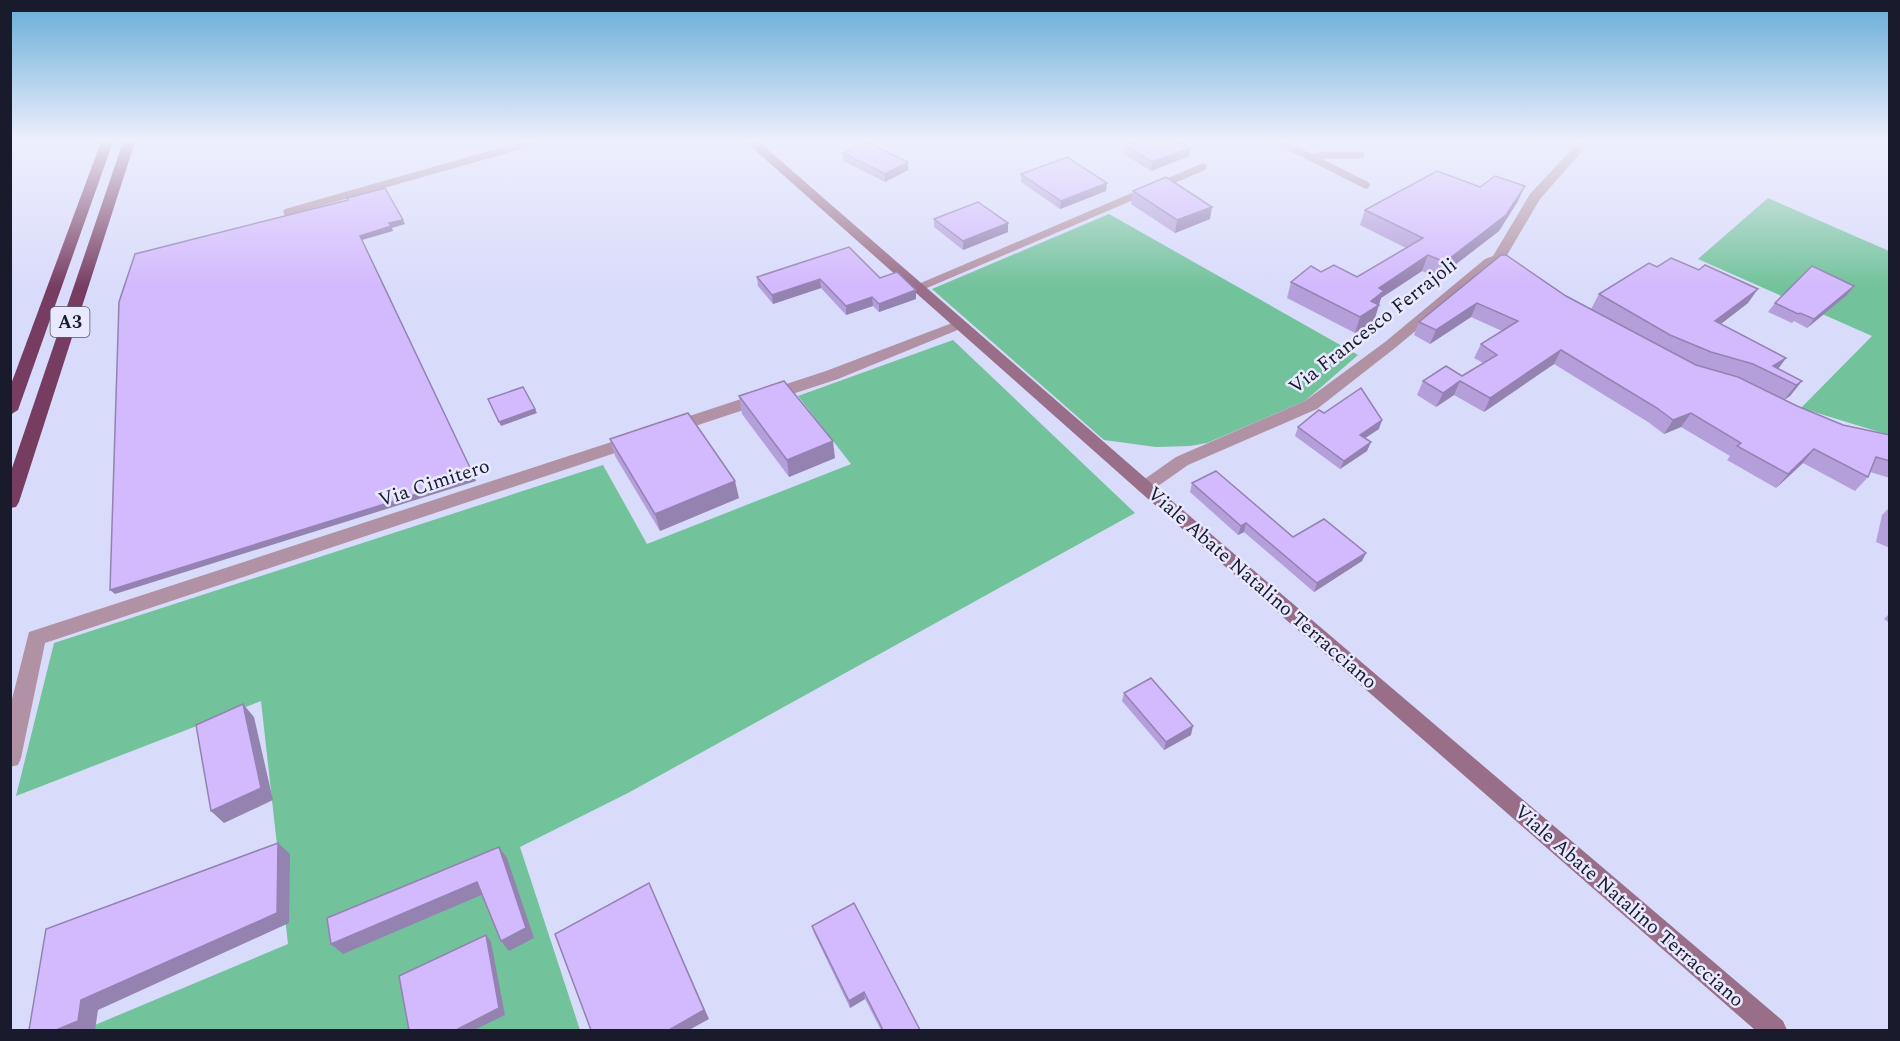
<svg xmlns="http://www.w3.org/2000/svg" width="1900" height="1041" viewBox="0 0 1900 1041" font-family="Spectral,serif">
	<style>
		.green { fill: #72c29b }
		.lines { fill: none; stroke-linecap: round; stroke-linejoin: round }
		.lane { stroke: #b192a4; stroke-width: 7 }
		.street { fill: #b192a4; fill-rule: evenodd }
		.secondary { fill: #996e88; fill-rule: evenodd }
		.highway { fill: #773c62; fill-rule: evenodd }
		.wall { fill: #b59fda }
		.shaded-wall { fill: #9482b1 }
		.building { fill: #d3b9fd; stroke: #9482b1; stroke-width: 1.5 }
		.labels { text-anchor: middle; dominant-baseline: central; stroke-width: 5; stroke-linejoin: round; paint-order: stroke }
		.shield { fill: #e8e9ff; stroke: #57586b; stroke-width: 1.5 }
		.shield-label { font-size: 18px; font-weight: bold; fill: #191a2c }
		.street-label { font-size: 20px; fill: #191a2c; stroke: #e8e9ff }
	</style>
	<rect width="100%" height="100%" fill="#d9dbfb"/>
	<g class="green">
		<path d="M 1768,198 L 1889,251 L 1889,435 L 1801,408 L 1872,336 L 1698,259 Z"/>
		<path d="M 1109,214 L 1358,355 L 1305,401 L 1207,443 L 1190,446 L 1156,447 L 1104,440 L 932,289 Z"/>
		<path d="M 953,340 L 1135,513 L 628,793 L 520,847 L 580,1030 L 83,1030 L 288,944 L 261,701 L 16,796 L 54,643 L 603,465 L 647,544 L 851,464 L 798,396 Z"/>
	</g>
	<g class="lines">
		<g class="lane">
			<path d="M 1280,142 L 1366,185"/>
			<path d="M 1313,158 L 1324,155 L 1361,155"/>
			<path d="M 1161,185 L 1203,167"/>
			<path d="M 287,212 L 533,142"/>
			<path d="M 918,288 L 1143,192"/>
		</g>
		<g class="street">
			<path d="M 1570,142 L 1582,142 L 1585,148 L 1540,199 L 1503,262 L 1495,265 L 1395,348 L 1317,409 L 1188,465 L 1151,491 L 1145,493 L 1139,491 L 1136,487 L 1139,483 L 1176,457 L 1305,401 L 1385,342 L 1485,259 L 1493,256 L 1530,194 L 1573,148 Z"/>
			<path d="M 960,320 L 967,324 L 965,327 L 838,379 L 677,432 L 665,432 L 663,428 L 665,424 L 826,371 Z"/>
			<path d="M 636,434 L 642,436 L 644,440 L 642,444 L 45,643 L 21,758 L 18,765 L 10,767 L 10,707 L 29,632 Z"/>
		</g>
		<path class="secondary" d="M 746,142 L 759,142 L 1151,483 L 1783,1021 L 1787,1030 L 1755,1030 L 1139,491 Z"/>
		<g class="highway">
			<path d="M 101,142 L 113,142 L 18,410 L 10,415 L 10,387 Z"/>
			<path d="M 123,142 L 135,142 L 19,502 L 16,507 L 10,508 L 10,474 Z"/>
		</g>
	</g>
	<g class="wall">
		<path d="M 1124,145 L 1191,148 L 1189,156 L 1151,171 L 1123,154 Z"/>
		<path d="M 843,153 L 908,170 L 885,182 L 843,161 Z"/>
		<path d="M 1021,174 L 1106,191 L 1060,209 L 1021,182 Z"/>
		<path d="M 1480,187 L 1518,201 L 1499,231 L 1438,278 L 1422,271 L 1381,298 L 1374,321 L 1355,333 L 1287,298 L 1291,282 L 1321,272 L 1357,277 L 1406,248 L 1360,225 L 1365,210 Z"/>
		<path d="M 1133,191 L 1210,219 L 1175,233 L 1131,204 Z"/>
		<path d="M 934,219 L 1008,232 L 963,250 L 934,227 Z"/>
		<path d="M 1501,255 L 1566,296 L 1591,309 L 1599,294 L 1748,303 L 1721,324 L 1786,358 L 1778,369 L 1802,381 L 1790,396 L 1784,400 L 1797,406 L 1843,425 L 1890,435 L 1890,478 L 1870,472 L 1868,477 L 1855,491 L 1803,463 L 1776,488 L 1727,460 L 1730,456 L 1681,427 L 1664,434 L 1648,422 L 1554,364 L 1484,412 L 1454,395 L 1436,407 L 1417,395 L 1423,381 L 1462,376 L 1483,363 L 1474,358 L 1481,344 L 1502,331 L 1471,317 L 1430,344 L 1414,335 L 1419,322 Z"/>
		<path d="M 757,277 L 880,278 L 916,290 L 916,299 L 879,312 L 873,306 L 846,315 L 821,288 L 773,304 L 758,286 Z"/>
		<path d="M 1854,286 L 1847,295 L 1807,328 L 1794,321 L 1792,323 L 1768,312 L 1775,303 Z"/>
		<path d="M 739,396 L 835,458 L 789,477 L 742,414 Z"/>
		<path d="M 1324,413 L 1379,429 L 1365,438 L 1371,442 L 1367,451 L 1340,469 L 1295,436 L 1298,427 Z"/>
		<path d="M 610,439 L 739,498 L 660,531 L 615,456 Z"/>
		<path d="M 1192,483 L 1293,537 L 1366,553 L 1362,561 L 1314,592 L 1244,532 L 1238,535 L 1190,492 Z"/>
		<path d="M 1890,507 L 1890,548 L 1876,542 L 1882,515 Z"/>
		<path d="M 1890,613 L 1890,623 L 1884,619 Z"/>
		<path d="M 1124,693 L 1191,735 L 1164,750 L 1122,701 Z"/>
		<path d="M 812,926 L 920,1030 L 881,1030 L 865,999 L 850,1008 L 814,933 Z"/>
	</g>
	<g class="shaded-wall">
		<path d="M 1191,148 L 1189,156 L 1151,171 L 1152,162 Z"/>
		<path d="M 908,162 L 908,170 L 885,182 L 885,174 Z"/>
		<path d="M 1107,183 L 1106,191 L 1060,209 L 1061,201 Z"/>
		<path d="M 1525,186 L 1518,201 L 1499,231 L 1438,278 L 1445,262 Z"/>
		<path d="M 1212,207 L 1210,219 L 1175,233 L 1177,220 Z"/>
		<path d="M 403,220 L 405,224 L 392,228 L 393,231 L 362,240 L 360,236 L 389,223 Z"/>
		<path d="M 1008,223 L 1008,232 L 963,250 L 963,241 Z"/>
		<path d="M 1428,255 L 1422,271 L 1381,298 L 1374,321 L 1355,333 L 1360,317 L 1379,288 Z"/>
		<path d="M 820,279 L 821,288 L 773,304 L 772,295 Z"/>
		<path d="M 1854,286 L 1847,295 L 1807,328 L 1814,319 Z"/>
		<path d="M 1758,289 L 1748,303 L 1705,336 L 1715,321 Z"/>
		<path d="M 916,290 L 916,299 L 879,312 L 879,304 Z"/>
		<path d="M 872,297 L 873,306 L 846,315 L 846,306 Z"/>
		<path d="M 1477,303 L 1471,317 L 1430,344 L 1436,330 Z"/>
		<path d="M 1561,350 L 1554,364 L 1484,412 L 1490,398 Z"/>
		<path d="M 1786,358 L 1775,373 L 1773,366 Z"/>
		<path d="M 1460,381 L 1454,395 L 1436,407 L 1443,393 Z"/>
		<path d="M 1802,381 L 1790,396 L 1784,400 L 1796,385 Z"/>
		<path d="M 535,409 L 537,413 L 501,426 L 499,422 Z"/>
		<path d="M 1691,413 L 1681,427 L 1664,434 L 1673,420 Z"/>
		<path d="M 1382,420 L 1379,429 L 1356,444 L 1360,435 Z"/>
		<path d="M 833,441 L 835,458 L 789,477 L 787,460 Z"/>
		<path d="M 1371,442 L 1367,451 L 1340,469 L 1344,461 Z"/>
		<path d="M 1814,449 L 1803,463 L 1776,488 L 1788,474 Z"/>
		<path d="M 474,476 L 476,481 L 115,594 L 110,590 Z"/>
		<path d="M 735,481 L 739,498 L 660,531 L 655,514 Z"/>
		<path d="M 1246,523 L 1244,532 L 1238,535 L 1241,526 Z"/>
		<path d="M 1366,553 L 1362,561 L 1314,592 L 1317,583 Z"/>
		<path d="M 243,704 L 254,717 L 273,800 L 224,823 L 211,811 Z"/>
		<path d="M 1193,726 L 1191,735 L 1164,750 L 1166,742 Z"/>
		<path d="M 278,843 L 290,854 L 289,923 L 98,1010 L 95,1030 L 56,1030 L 81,1000 Z"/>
		<path d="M 499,847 L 507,858 L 534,938 L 509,951 L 501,941 Z"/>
		<path d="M 477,882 L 486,893 L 343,954 L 331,944 Z"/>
		<path d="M 649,883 L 709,1019 L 689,1030 L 669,1030 Z"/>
		<path d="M 486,935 L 491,942 L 505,1015 L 474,1030 L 456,1030 Z"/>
		<path d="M 864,992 L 865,999 L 850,1008 L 849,1001 Z"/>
	</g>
	<g class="building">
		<path d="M 866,142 L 908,162 L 885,174 L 843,153 Z"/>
		<path d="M 1135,142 L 1180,142 L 1191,148 L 1152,162 L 1124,145 Z"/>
		<path d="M 1067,157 L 1107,183 L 1061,201 L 1021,174 Z"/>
		<path d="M 1437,171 L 1480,187 L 1495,176 L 1525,186 L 1506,215 L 1445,262 L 1428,255 L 1379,288 L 1384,291 L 1371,301 L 1379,305 L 1360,317 L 1291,282 L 1311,266 L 1321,272 L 1334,265 L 1357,277 L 1423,238 L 1365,210 Z"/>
		<path d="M 1166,177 L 1212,207 L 1177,220 L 1133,191 Z"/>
		<path d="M 385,188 L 403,220 L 389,223 L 391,226 L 360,236 L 474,476 L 110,590 L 119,302 L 135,254 L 348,200 L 347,198 Z"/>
		<path d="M 978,202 L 1008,223 L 963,241 L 934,219 Z"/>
		<path d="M 849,247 L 880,278 L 897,272 L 916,290 L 879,304 L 872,297 L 846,306 L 820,279 L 772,295 L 757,277 Z"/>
		<path d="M 1501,255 L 1506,255 L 1566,296 L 1696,365 L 1738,377 L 1797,406 L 1843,425 L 1890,435 L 1890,461 L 1876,457 L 1868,477 L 1814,449 L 1788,474 L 1737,446 L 1741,443 L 1691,413 L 1673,420 L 1657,408 L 1561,350 L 1490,398 L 1460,381 L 1443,393 L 1423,381 L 1446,366 L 1462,376 L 1497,355 L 1481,344 L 1518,321 L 1477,303 L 1436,330 L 1419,322 Z"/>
		<path d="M 1671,258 L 1699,270 L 1705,265 L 1758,289 L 1715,321 L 1786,358 L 1773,366 L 1802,381 L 1796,385 L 1753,364 L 1711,352 L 1670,335 L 1599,294 L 1649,263 L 1657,267 Z"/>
		<path d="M 1812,266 L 1854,286 L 1814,319 L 1800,313 L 1798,314 L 1775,303 Z"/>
		<path d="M 784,381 L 833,441 L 787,460 L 739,396 Z"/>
		<path d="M 523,387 L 535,409 L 499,422 L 488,399 Z"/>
		<path d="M 1361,388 L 1382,420 L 1360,435 L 1371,442 L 1344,461 L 1298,427 L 1319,410 L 1324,413 Z"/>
		<path d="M 688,413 L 735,481 L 655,514 L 610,439 Z"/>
		<path d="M 1216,471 L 1293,537 L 1324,519 L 1366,553 L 1317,583 L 1246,523 L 1241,526 L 1192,483 Z"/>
		<path d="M 1151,678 L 1193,726 L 1166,742 L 1124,693 Z"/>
		<path d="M 243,704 L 261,788 L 211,811 L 196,725 Z"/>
		<path d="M 278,843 L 277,913 L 81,1000 L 78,1021 L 56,1030 L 29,1030 L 46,929 Z"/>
		<path d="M 499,847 L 526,928 L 501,941 L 477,882 L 331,944 L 327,918 Z"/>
		<path d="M 649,883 L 704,1010 L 669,1030 L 591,1030 L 555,934 Z"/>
		<path d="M 854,903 L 920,1030 L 883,1030 L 864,992 L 849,1001 L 812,926 Z"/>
		<path d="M 486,935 L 499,1008 L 456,1030 L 409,1030 L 399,976 Z"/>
	</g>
	<linearGradient id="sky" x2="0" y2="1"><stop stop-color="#65acd7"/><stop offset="0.49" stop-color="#eeeffd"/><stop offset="1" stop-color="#eeeffd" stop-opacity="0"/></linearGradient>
	<rect width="1900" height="287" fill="url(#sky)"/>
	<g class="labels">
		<rect class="shield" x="50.5" y="307" width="39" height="30" rx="4.5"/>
		<g class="shield-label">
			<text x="70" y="322">A3</text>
		</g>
		<g class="street-label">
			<text transform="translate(1373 326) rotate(-38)">Via Francesco Ferrajoli</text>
			<text transform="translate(434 483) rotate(-18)">Via Cimitero</text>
			<text transform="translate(1262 588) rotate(41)">Viale Abate Natalino Terracciano</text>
			<text transform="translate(1629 906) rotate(41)">Viale Abate Natalino Terracciano</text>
		</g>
	</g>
	<rect width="1900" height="1041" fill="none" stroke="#191a2c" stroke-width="24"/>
</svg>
